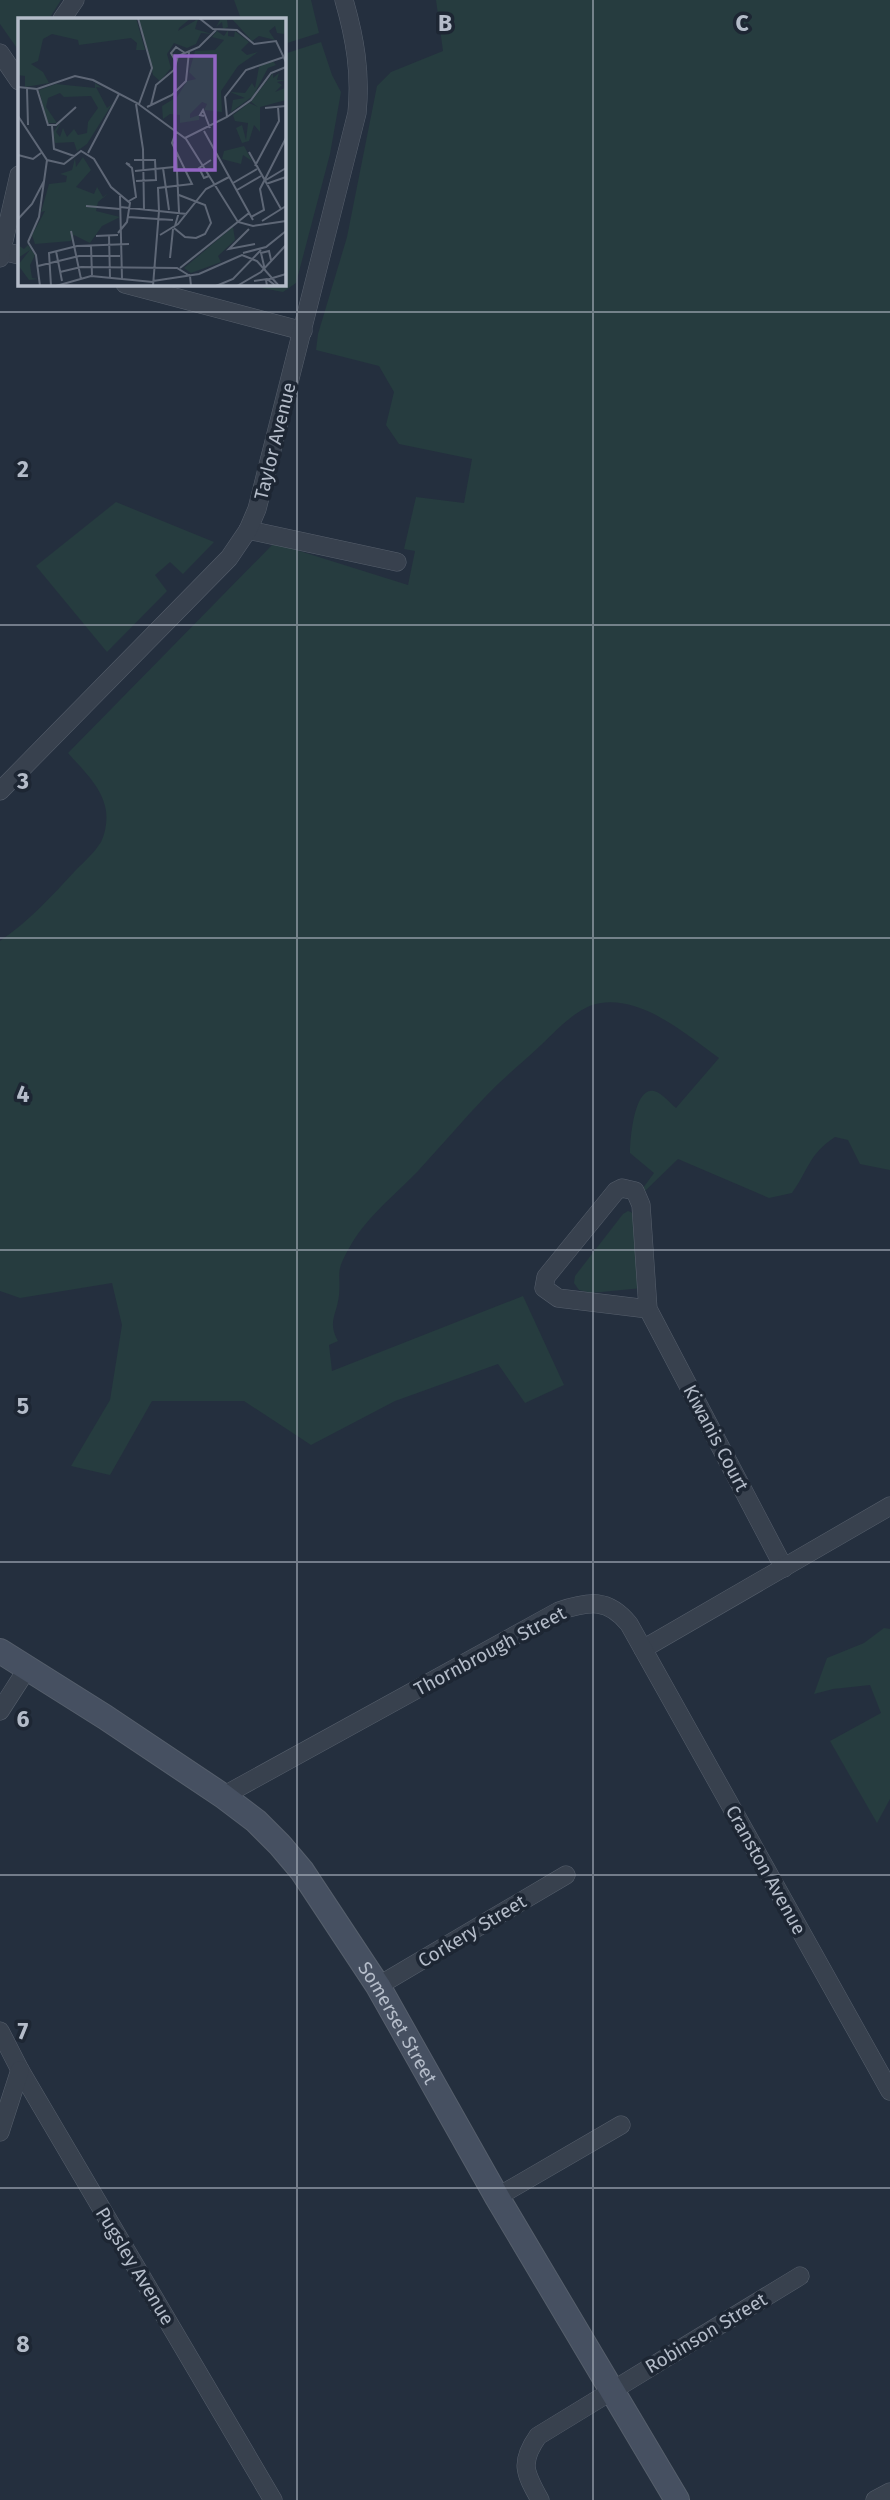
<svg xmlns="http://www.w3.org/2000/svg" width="890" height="2500" viewBox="0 0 890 2500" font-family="'Fira Sans',sans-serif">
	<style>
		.green { fill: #263c3f }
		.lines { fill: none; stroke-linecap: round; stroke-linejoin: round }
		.street-casing { stroke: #565f6c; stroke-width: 19 }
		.secondary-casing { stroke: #565f6c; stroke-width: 26 }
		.street { stroke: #38414e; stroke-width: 18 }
		.secondary { stroke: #465061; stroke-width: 24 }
		.grid { fill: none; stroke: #b4bcc9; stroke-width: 2; stroke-opacity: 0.55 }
		.labels { text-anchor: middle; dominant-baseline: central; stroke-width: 7; stroke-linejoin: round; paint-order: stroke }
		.street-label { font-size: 19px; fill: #b4bcc9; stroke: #1d2633 }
		.inset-road { fill: none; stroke: #5e6776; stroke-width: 2 }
		.view { fill: #9266c3; fill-opacity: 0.15; stroke: #9266c3; stroke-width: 3.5 }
		.inset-edge { fill: none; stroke: #b4bcc9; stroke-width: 3.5 }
		.grid-label { font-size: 23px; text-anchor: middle; font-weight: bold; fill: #b4bcc9; stroke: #1d2633; stroke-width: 7; stroke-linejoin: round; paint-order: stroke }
	</style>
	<rect width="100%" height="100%" fill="#242f3e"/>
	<g class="green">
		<path d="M 0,0 L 61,0 L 49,19 L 19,19 L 19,51 L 0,24 Z"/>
		<path d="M 234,0 L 311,0 L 319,33 L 284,44 L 284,19 L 241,19 Z"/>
		<path d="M 436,0 L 890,0 L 890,1170 L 860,1164 L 848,1140 L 835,1137 C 809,1154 809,1169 792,1193 L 769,1198 L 678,1159 L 645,1191 L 643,1188 L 654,1173 L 630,1153 C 630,1140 634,1086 654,1091 C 662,1093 670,1103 676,1108 L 719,1058 C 687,1035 644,997 601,1003 C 578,1006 557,1030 541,1045 C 523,1062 503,1078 486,1096 C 463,1120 441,1146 418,1171 C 393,1197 365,1218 348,1250 C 335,1273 341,1272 339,1295 C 337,1315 327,1321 338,1341 L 329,1345 L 332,1371 L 523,1296 L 564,1385 L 525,1403 L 498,1364 L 395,1401 L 311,1445 L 244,1401 L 152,1401 L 110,1475 L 71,1466 L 110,1400 L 122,1325 L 112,1283 L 20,1298 L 0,1291 L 0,941 C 29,921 52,896 75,871 C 84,862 94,853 101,842 C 106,832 108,817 105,806 C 100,785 81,768 68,753 L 274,543 L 408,585 L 415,551 L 404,549 L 416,497 L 464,503 L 472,459 L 399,444 L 386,425 L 394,392 L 379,366 L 316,350 L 318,334 L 347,237 L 377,86 L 391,72 L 443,51 Z"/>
		<path d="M 321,42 L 332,75 L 341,92 L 330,154 L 296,283 L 283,292 L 240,284 L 284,284 L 284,161 L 286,154 L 284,54 Z"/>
		<path d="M 116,502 L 214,542 L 183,574 L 170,562 L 155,575 L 167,591 L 107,652 L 36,566 Z"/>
		<path d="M 628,1211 L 633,1213 L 642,1288 L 591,1293 L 579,1290 L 574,1283 L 575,1276 L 623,1214 Z"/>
		<path d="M 884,1628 L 890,1629 L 890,1799 L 877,1823 L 830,1741 L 881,1713 L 870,1685 L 833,1689 L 814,1694 L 827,1658 L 864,1643 Z"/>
	</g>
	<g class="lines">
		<defs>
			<g id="street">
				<path d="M 62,19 L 75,0"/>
				<path d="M 0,53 L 19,81"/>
				<path d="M 2,251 L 19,255"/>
				<path d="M 0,258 L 19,175"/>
				<path d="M 125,284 L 303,331"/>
				<path d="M 248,530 L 397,562"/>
				<path d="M 0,791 L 229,558 L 248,530 L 257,509 L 357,113 C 361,73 355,38 344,0"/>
				<path d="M 648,1309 L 558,1298 L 544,1288 L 546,1277 L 616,1191 L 622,1188 L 635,1191 L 641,1205 L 648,1309 L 784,1568"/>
				<path d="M 643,1649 L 890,1506"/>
				<path d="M 0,1711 L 27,1669"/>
				<path d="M 223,1796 L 559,1611 C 589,1601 608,1598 629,1624 L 890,2091"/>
				<path d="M 378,1986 L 566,1875"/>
				<path d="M 0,2031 L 20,2070 L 273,2500"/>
				<path d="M 0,2132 L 20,2070"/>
				<path d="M 497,2197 L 621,2125"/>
				<path d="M 540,2500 C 525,2473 519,2463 538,2436 L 800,2276"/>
				<path d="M 875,2500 L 890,2492"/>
			</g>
			<g id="secondary">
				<path id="s1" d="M 0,1651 L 105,1717 L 223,1796 L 256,1821 L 280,1845 L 302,1871 L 378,1986 L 497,2197 L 677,2500"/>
			</g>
		</defs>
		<use href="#street" class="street-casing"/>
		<use href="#secondary" class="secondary-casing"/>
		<use href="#street" class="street"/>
		<use href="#secondary" class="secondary"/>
	</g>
	<path class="grid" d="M 297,0 L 297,2500M 593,0 L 593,2500M 0,312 L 890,312M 0,625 L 890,625M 0,938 L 890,938M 0,1250 L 890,1250M 0,1562 L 890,1562M 0,1875 L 890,1875M 0,2188 L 890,2188"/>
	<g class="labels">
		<g class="street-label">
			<text transform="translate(275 441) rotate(-76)">Taylor Avenue</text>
			<text transform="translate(716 1438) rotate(62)">Kiwanis Court</text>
			<text transform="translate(490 1651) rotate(-28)">Thornbrough Street</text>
			<text transform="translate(766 1870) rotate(61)">Cranston Avenue</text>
			<text transform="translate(472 1931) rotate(-31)">Corkery Street</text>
			<text stroke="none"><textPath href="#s1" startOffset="555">Somerset Street</textPath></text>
			<text transform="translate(135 2266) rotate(59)">Pugsley Avenue</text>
			<text transform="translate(706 2333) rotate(-31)">Robinson Street</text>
		</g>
	</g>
	<g transform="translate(18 18)">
		<rect width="268" height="268" fill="#242f3e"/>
		<path d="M 0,0 L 118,0 L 127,32 L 118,32 L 119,25 L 113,20 L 61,27 L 60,22 L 34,16 L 25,21 L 20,43 L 13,46 L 25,54 L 31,65 L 7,69 L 7,58 L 0,57 ZM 121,0 L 173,0 L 161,10 L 160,13 L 180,1 L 177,11 L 194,16 L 183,15 L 178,26 L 169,30 L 156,25 L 149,36 L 153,50 L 142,63 L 135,57 ZM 203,0 L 268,0 L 268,7 L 266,16 L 259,15 L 257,8 L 251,13 L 257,22 L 241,18 L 234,23 L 214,1 L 209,2 L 210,9 L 205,11 L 204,4 L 198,9 ZM 210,12 L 210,18 L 216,19 L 217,13 L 231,24 L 223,32 L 229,37 L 240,34 L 220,48 L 203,73 L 204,94 L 186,92 L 189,86 L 184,84 L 172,96 L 172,100 L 181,97 L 181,102 L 162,105 L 162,97 L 152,96 L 145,101 L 144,88 L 159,79 L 169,63 L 178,61 L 171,54 L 177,33 L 197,32 L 206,22 L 194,19 L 199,13 L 206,18 ZM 254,42 L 258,47 L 250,50 L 235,78 L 213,94 L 215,82 L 227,80 L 212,74 L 227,75 L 234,65 L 237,70 L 241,49 ZM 255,55 L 255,60 L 261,55 L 259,62 L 268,62 L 259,64 L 264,67 L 257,74 L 267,70 L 268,82 L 242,89 L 242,114 L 236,107 L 231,123 L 224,125 L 218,110 L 224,107 L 228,122 L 230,105 L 217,103 L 215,97 L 231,85 L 240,89 L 233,84 ZM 77,65 L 84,70 L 78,69 L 89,90 L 94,86 L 69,126 L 59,133 L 56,124 L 37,125 L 35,114 L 43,104 L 38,114 L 42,119 L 45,110 L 49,119 L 56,111 L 60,117 L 69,115 L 70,104 L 80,90 L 73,78 L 46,79 L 42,75 L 30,80 L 28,89 L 39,105 L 29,105 L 21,72 L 38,66 L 77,70 ZM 226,128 L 234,143 L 225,137 L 223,146 L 204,141 L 206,133 ZM 65,139 L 73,152 L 58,169 L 76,176 L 79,169 L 85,179 L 91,175 L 80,184 L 78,193 L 102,199 L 84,208 L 72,225 L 56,217 L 53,223 L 17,226 L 14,217 L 27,193 L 23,194 L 31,166 L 48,164 L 49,158 L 42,156 L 54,152 L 57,140 L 58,149 ZM 215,209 L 217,222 L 200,238 L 203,244 L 173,255 L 166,250 ZM 0,227 L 6,231 L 10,227 L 17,237 L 12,247 L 14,260 L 20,261 L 11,262 L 0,247 L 12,232 L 0,240 Z" fill="#263c3f"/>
		<path class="inset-road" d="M 120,0 L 134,50 L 121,86M 181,0 L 195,11 L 219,12 L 236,26 L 258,23 L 268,44M 157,42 L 153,35 L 158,29 L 167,35M 0,69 L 19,71 L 57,58 L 75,62 L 119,85 L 168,121 L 220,204 L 235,208 L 268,203M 9,71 L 10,107M 19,71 L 30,107 L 38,107 L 58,89M 118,86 L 125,131 L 126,192M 133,87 L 138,67 L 156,52 L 160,38 L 181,29 L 198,12M 129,89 L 154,77 L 168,63 L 171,34M 247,90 L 268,88M 0,98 L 29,142 L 46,146 L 63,133 L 76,141 L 93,169 L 112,185 L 109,204 L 100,215M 186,98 L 182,97 L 185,92 L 192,110M 209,99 L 207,79 L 228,52 L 266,39M 34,108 L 36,131 L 56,138M 186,113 L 235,202M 167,120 L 209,99 L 233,82 L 253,55 L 268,49M 231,134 L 263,191M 70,135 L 101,76M 0,137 L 15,141 L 23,135M 116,142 L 137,142 L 138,162 L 118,163M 237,148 L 261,103 L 260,89M 145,150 L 151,192M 117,153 L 156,149M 191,158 L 186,160 L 181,150 L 193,142M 248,162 L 268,150M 215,165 L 239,151M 248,166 L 268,159M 219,172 L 243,158M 102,178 L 104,261M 111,183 L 118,179 L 114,150 L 108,145 L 112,147M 68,188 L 102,191M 102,189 L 169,196M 141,193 L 140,170 L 174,166 L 154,125 L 158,114M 110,199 L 155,202M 233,199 L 246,192 L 242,171 L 268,120M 0,201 L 14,186 L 26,163M 244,203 L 268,188M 157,208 L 161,194 L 158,133M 156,210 L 167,219 L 178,220 L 187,216 L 193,205 L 187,187 L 161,177M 231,211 L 211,231 L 237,226M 53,213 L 63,261M 91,217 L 92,260M 142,217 L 160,206 L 188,171 L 211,159M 78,218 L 100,217M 10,224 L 21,199 L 29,142M 10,224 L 18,237 L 22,268M 73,228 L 74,257M 38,233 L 44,263M 225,235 L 248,229 L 268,213M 152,240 L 155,211M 20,248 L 61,238 L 102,238M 162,250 L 231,195M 247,252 L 243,235 L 251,233 L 253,242M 42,254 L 63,249 L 159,250 L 172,258 L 173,268M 135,263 L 181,256 L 224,237 L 239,243 L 261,268M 236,263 L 249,261 L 258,268M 33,268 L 31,235 L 59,228 L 111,226M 38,268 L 73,258 L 135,264M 135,268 L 141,193M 198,268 L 215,261 L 243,232M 219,268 L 243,254 L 268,227M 249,268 L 248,262 L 268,256"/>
		<path class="view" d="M 157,38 L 197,38 L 197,152 L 157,152 Z"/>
		<rect width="268" height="268" class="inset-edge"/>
	</g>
	<g class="grid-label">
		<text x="445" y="31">B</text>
		<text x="742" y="31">C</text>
		<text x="23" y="477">2</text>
		<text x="23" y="789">3</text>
		<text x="23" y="1102">4</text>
		<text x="23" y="1414">5</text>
		<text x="23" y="1727">6</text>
		<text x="23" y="2039">7</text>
		<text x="23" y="2352">8</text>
	</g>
</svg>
